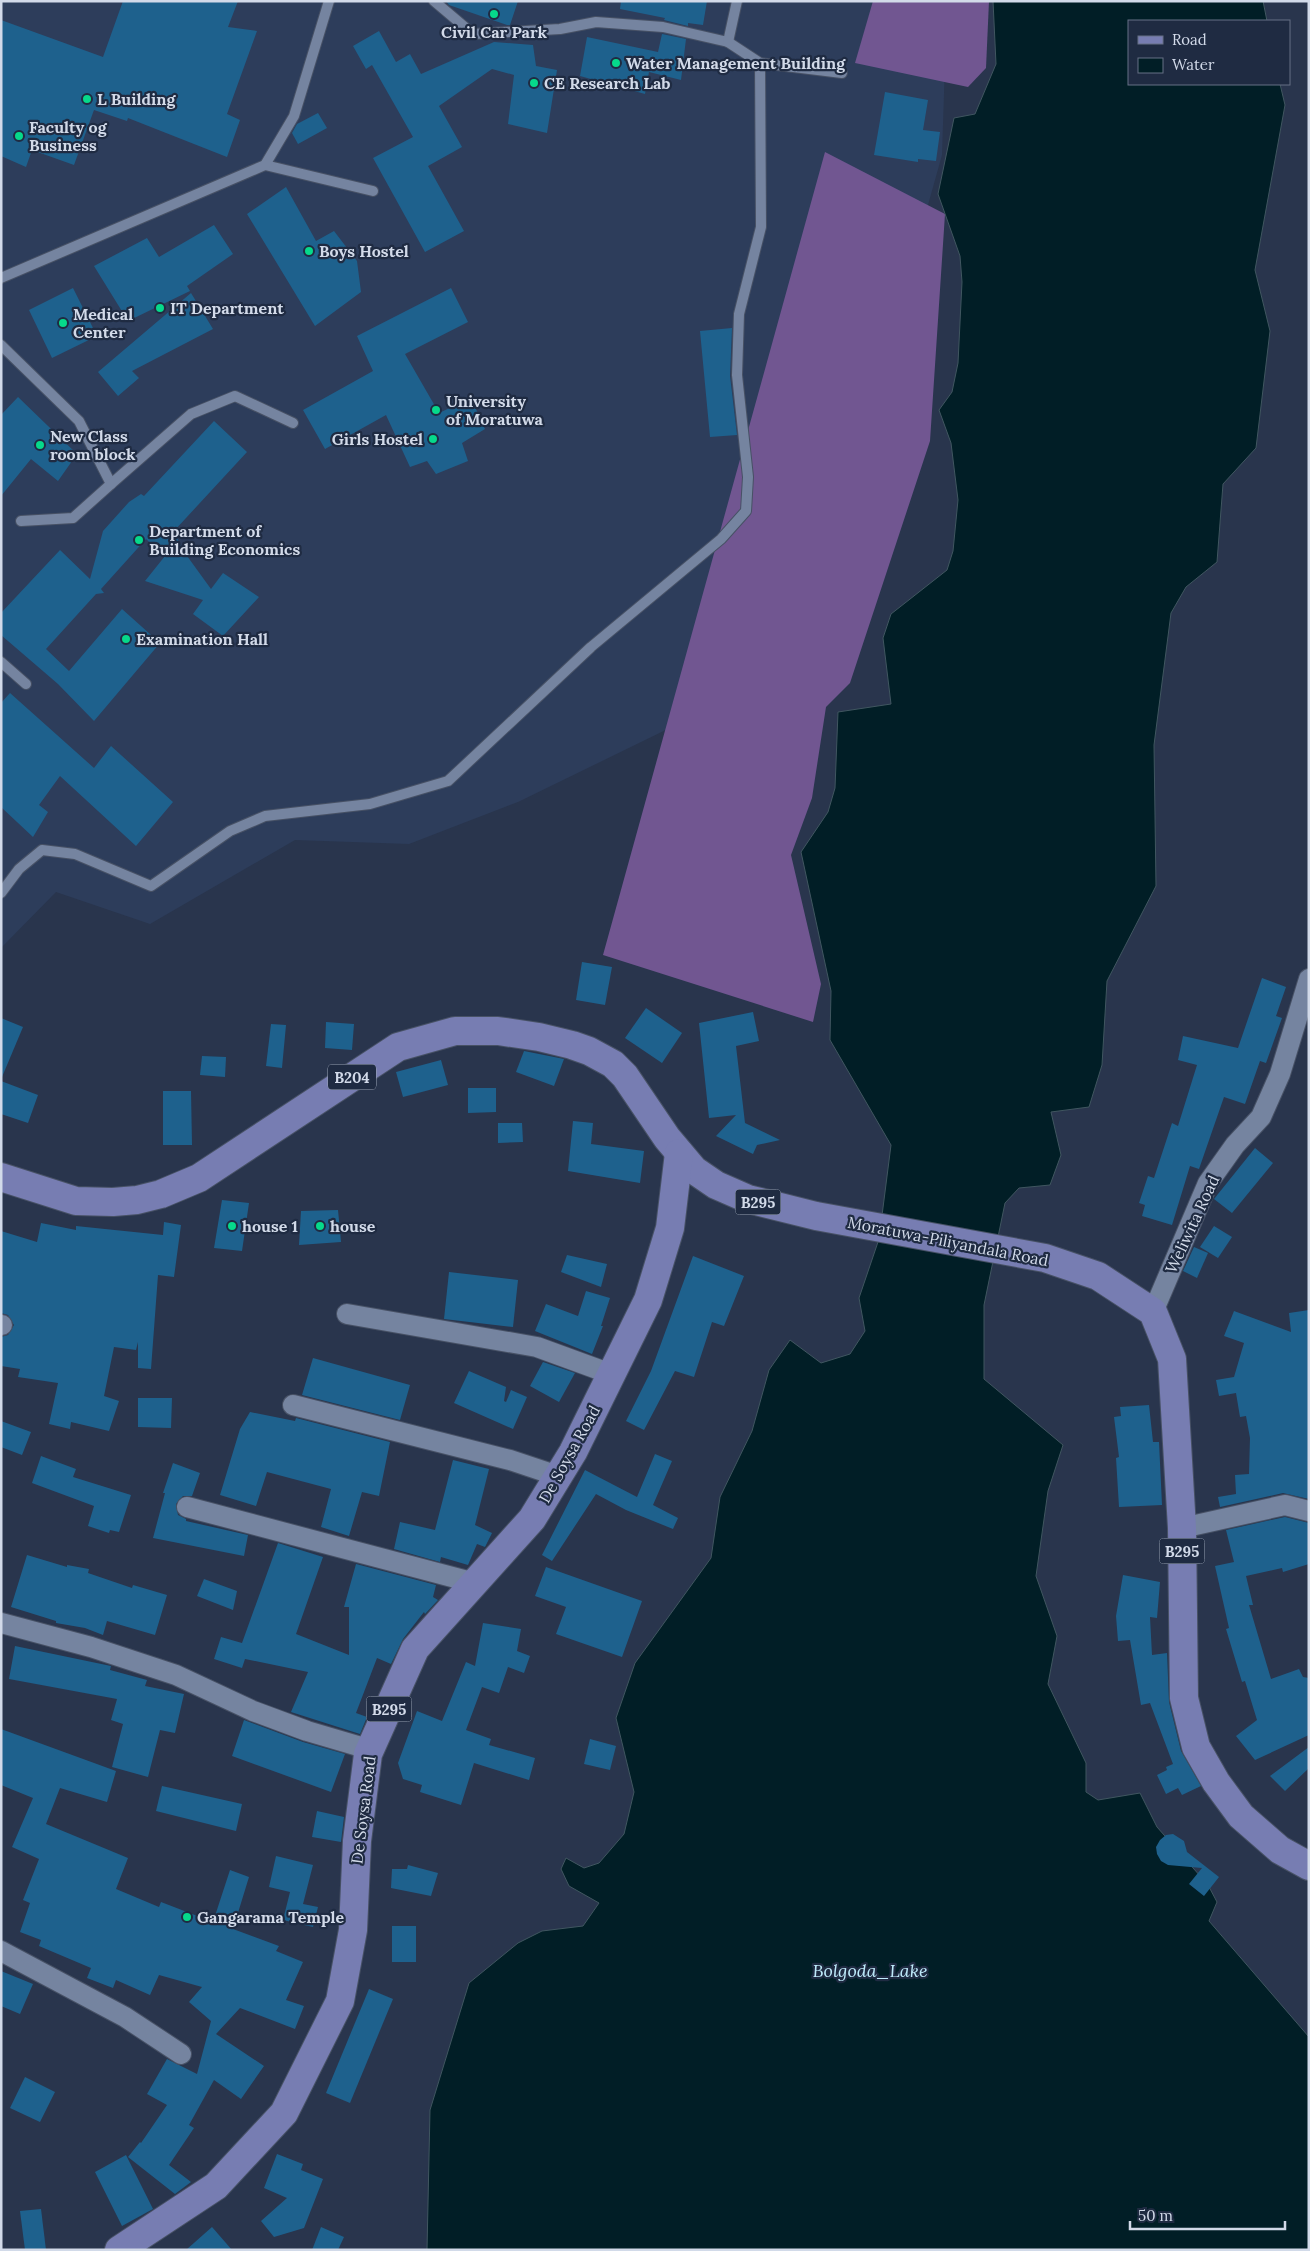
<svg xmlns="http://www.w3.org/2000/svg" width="1310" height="2251" viewBox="0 0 1310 2251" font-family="Lora,serif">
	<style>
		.built { fill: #2d3d5b }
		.forest { fill: #715691 }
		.water { fill: #011e26; stroke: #405660 }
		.building { fill: #1e618d }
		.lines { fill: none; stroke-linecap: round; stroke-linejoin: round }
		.service-casing { stroke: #475165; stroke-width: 12 }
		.minor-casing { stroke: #475165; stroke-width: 22 }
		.primary-casing { stroke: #475165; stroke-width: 30 }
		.service { stroke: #7584a0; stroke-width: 10 }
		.minor { stroke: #7584a0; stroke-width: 20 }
		.primary { stroke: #777db2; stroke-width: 28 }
		.poi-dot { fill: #06d98b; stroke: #1f2b42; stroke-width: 2 }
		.labels { text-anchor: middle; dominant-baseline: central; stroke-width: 4.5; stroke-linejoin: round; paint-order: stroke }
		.shield { fill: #1f2b42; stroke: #9ca6b7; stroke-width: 1 }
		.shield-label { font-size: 15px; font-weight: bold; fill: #d2dae9 }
		.poi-label { font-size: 16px; font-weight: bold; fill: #d2dae9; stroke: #1f2b42; text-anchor: start }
		.street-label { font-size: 16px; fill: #d2dae9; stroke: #1f2b42 }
		.water-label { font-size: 18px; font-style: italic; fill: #bfebfb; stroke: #1f2b42 }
	</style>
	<rect width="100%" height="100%" fill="#29354d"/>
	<path class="built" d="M 1,1 L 947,1 L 942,155 L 799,665 L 518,802 L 409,844 L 295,840 L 150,924 L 56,892 L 1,948 Z"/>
	<g class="forest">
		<path d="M 873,1 L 989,1 L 986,68 L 968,87 L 855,63 Z"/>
		<path d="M 825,152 L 945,214 L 930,441 L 850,683 L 826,707 L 812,798 L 791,855 L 821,984 L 813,1022 L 603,955 Z"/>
	</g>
	<path class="water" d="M 993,1 L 1263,1 L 1267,21 L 1129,21 L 1129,84 L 1280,84 L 1285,105 L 1255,270 L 1270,331 L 1256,448 L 1223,484 L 1217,562 L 1186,587 L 1171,613 L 1154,745 L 1156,886 L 1107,981 L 1102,1065 L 1089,1107 L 1051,1112 L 1061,1155 L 1050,1185 L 1019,1188 L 1005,1203 L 984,1305 L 984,1379 L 1063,1445 L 1048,1491 L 1036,1576 L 1057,1636 L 1048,1684 L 1086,1763 L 1086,1792 L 1098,1800 L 1140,1793 L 1157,1827 L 1208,1885 L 1217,1902 L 1209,1921 L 1309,2037 L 1309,2250 L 427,2250 L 430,2110 L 469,1983 L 518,1943 L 542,1931 L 583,1926 L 599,1903 L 569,1886 L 561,1869 L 566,1858 L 584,1868 L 599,1863 L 624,1834 L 634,1792 L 616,1718 L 635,1663 L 711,1558 L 720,1497 L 752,1431 L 769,1370 L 790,1340 L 821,1363 L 850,1354 L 865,1331 L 859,1298 L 879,1239 L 891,1145 L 830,1040 L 831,991 L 801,852 L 828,812 L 835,788 L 838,712 L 891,704 L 883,638 L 891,614 L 947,570 L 953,551 L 958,500 L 951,443 L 939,410 L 952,392 L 958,363 L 962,282 L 960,256 L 938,194 L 954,118 L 975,114 L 996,64 Z"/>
	<g class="building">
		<path d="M 123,1 L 238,1 L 228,27 L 257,31 L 227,114 L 240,120 L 227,157 L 128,118 L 127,121 L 94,110 L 74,165 L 32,150 L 26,167 L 1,156 L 1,20 L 103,57 Z"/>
		<path d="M 446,1 L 518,1 L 510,25 L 507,25 L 449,5 Z"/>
		<path d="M 621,1 L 707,1 L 703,25 L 688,23 L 688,26 L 664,20 L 665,18 L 620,9 Z"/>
		<path d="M 379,31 L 396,62 L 410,54 L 421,74 L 494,42 L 533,45 L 536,66 L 557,70 L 547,133 L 508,124 L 514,75 L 492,69 L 439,106 L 462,147 L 428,166 L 464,231 L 425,252 L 373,158 L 413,137 L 372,65 L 366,69 L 353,46 Z"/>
		<path d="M 662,34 L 686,39 L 681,80 L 649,72 L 645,94 L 580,76 L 587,37 L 658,52 Z"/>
		<path d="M 885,92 L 928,100 L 923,130 L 940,132 L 936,161 L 918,159 L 918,162 L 874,155 Z"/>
		<path d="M 318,113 L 327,128 L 298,144 L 292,133 L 297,124 Z"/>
		<path d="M 286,187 L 316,241 L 334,231 L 357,261 L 361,292 L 315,326 L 247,214 Z"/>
		<path d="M 214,225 L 233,254 L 187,286 L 190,291 L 128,321 L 94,266 L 147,238 L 159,257 Z"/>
		<path d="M 73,288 L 97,336 L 52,358 L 29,310 Z"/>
		<path d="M 451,288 L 468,322 L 405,354 L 439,413 L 471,398 L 485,429 L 462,443 L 468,461 L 436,474 L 427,461 L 410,467 L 386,415 L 325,449 L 303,410 L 373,371 L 357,336 Z"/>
		<path d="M 191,293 L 213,329 L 132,371 L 139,378 L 118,396 L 98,372 Z"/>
		<path d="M 732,328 L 730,376 L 737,435 L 710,437 L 700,331 Z"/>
		<path d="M 18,397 L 77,454 L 58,481 L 31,459 L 1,496 L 1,415 Z"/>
		<path d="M 214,421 L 247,452 L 174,531 L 182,549 L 211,589 L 223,573 L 259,597 L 223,636 L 193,614 L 203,600 L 145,581 L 165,556 L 146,539 L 101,589 L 104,593 L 96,594 L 46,649 L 69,671 L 122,609 L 160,643 L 94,721 L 58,684 L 1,635 L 1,613 L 60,550 L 90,579 L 103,531 L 129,502 L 141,494 L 144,496 Z"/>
		<path d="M 10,693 L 94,768 L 111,746 L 173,802 L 136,846 L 60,776 L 39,805 L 48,812 L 33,837 L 1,807 L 1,703 Z"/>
		<path d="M 582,962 L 612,967 L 605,1005 L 576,1000 Z"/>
		<path d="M 1262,978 L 1286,987 L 1276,1016 L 1282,1018 L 1266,1063 L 1260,1061 L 1245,1104 L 1224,1097 L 1199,1169 L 1190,1166 L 1172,1225 L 1142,1216 L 1145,1205 L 1139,1203 L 1148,1176 L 1154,1178 L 1172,1123 L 1178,1126 L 1197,1065 L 1178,1060 L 1183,1036 L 1238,1048 Z"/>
		<path d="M 646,1008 L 682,1033 L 662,1063 L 625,1038 Z"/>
		<path d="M 753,1012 L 759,1041 L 736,1046 L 745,1123 L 780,1140 L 757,1145 L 753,1154 L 716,1136 L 736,1115 L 709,1118 L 699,1023 Z"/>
		<path d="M 1,1018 L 23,1027 L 2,1077 L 1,1077 Z"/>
		<path d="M 326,1022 L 354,1024 L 352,1050 L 325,1048 Z"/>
		<path d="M 271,1024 L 286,1025 L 282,1068 L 266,1066 Z"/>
		<path d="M 524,1051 L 564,1059 L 554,1086 L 516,1072 Z"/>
		<path d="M 202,1056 L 226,1057 L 225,1077 L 200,1075 Z"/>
		<path d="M 441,1060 L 448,1085 L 403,1097 L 396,1072 Z"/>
		<path d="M 1,1081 L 38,1095 L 28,1123 L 1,1114 Z"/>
		<path d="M 468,1088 L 496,1088 L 496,1112 L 468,1113 Z"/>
		<path d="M 163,1091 L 191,1091 L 192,1145 L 163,1145 Z"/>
		<path d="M 573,1121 L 593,1123 L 591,1144 L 644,1151 L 640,1183 L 568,1171 Z"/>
		<path d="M 498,1123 L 522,1123 L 523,1142 L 498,1143 Z"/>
		<path d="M 1255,1148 L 1273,1163 L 1232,1213 L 1214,1199 Z"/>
		<path d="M 222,1200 L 249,1203 L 242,1251 L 214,1248 Z"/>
		<path d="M 338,1210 L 341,1242 L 299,1245 L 301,1211 Z"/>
		<path d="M 164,1222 L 181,1225 L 174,1277 L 158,1275 L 151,1369 L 138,1368 L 138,1342 L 136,1350 L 114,1347 L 104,1396 L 119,1401 L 109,1431 L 71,1422 L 70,1429 L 49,1424 L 58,1383 L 18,1377 L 20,1369 L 1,1366 L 1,1337 L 8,1335 L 14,1325 L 8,1315 L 1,1313 L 1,1231 L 37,1242 L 41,1223 L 76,1230 L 76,1226 L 163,1235 Z"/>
		<path d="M 1214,1226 L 1232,1237 L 1218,1258 L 1200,1247 Z"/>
		<path d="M 1194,1247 L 1208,1253 L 1197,1278 L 1183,1271 Z"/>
		<path d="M 567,1255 L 607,1264 L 601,1287 L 561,1272 Z"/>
		<path d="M 693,1256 L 744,1276 L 724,1326 L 712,1322 L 694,1377 L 675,1371 L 644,1430 L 626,1421 L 651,1371 Z"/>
		<path d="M 449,1272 L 518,1280 L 513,1327 L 444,1319 Z"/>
		<path d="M 586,1291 L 610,1298 L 601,1326 L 603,1326 L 592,1354 L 535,1331 L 546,1304 L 578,1316 Z"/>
		<path d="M 1309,1310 L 1309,1499 L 1283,1493 L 1220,1507 L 1218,1497 L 1236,1494 L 1235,1475 L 1249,1474 L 1250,1438 L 1246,1416 L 1240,1417 L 1236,1393 L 1219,1396 L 1216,1380 L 1234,1377 L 1244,1343 L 1224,1336 L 1234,1311 L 1291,1332 L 1289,1313 Z"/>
		<path d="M 313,1358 L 410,1385 L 400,1420 L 302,1395 Z"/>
		<path d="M 543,1362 L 575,1373 L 559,1402 L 530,1386 Z"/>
		<path d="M 469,1371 L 506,1387 L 504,1401 L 506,1402 L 511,1390 L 527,1397 L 513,1429 L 454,1403 Z"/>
		<path d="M 138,1398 L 172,1398 L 171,1428 L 138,1427 Z"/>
		<path d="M 1149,1405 L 1153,1442 L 1159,1442 L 1162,1505 L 1119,1507 L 1116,1458 L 1119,1457 L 1114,1417 L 1121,1416 L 1120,1407 Z"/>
		<path d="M 250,1412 L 295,1421 L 296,1418 L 390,1442 L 379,1496 L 362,1492 L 349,1536 L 321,1527 L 331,1489 L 267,1472 L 256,1506 L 220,1495 L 240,1429 Z"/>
		<path d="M 1,1421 L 31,1432 L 22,1455 L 1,1447 Z"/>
		<path d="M 655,1454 L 672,1461 L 653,1505 L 678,1518 L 673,1529 L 626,1510 L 596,1494 L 552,1561 L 542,1555 L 585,1470 L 637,1497 Z"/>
		<path d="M 41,1456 L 76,1469 L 73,1477 L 131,1495 L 119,1532 L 110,1530 L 109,1533 L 88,1526 L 94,1506 L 32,1483 Z"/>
		<path d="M 453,1460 L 489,1469 L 475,1525 L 492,1533 L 485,1547 L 477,1544 L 468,1565 L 441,1557 L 440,1562 L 394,1549 L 400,1522 L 435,1530 Z"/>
		<path d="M 173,1463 L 200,1473 L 192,1496 L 183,1496 L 176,1504 L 178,1515 L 186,1519 L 186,1521 L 248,1535 L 244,1556 L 153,1538 L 165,1493 L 163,1493 Z"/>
		<path d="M 1285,1517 L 1309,1523 L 1309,1564 L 1283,1572 L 1282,1568 L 1246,1576 L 1253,1605 L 1249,1605 L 1271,1679 L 1299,1669 L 1303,1677 L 1309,1678 L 1309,1735 L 1255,1760 L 1236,1736 L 1257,1720 L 1245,1681 L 1242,1682 L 1226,1629 L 1229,1628 L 1215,1566 L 1234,1562 L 1226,1530 Z"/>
		<path d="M 278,1543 L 323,1557 L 296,1634 L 349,1655 L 349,1607 L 344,1607 L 356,1564 L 436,1585 L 433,1597 L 438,1600 L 425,1614 L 424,1612 L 403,1639 L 391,1664 L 377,1658 L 356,1713 L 367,1717 L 360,1734 L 291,1712 L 308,1672 L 245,1659 L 242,1668 L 214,1659 L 221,1637 L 242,1643 Z"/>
		<path d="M 27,1555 L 67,1567 L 67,1565 L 89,1569 L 88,1573 L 132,1588 L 133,1585 L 167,1595 L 155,1635 L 107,1621 L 103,1635 L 85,1628 L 56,1623 L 56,1621 L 11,1607 Z"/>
		<path d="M 546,1567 L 642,1601 L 622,1657 L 556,1634 L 566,1607 L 535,1596 Z"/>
		<path d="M 1123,1575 L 1160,1582 L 1157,1618 L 1150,1617 L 1152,1655 L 1167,1653 L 1169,1702 L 1181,1751 L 1201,1786 L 1182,1795 L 1178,1788 L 1166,1794 L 1157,1775 L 1167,1770 L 1166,1767 L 1173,1764 L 1150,1703 L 1141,1705 L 1130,1640 L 1118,1641 L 1116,1616 Z"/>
		<path d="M 204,1579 L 237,1591 L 233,1610 L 197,1596 Z"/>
		<path d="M 483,1623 L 521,1629 L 517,1651 L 530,1656 L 524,1673 L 508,1667 L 499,1693 L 482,1687 L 466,1730 L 491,1739 L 489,1745 L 535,1758 L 529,1780 L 474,1763 L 461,1805 L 420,1792 L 422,1785 L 403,1779 L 398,1763 L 417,1711 L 442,1721 L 466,1662 L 475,1666 Z"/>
		<path d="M 15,1646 L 111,1666 L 110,1670 L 147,1680 L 145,1686 L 184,1694 L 175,1733 L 160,1730 L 148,1777 L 112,1767 L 123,1724 L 111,1720 L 117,1699 L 9,1679 Z"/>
		<path d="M 244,1720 L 303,1742 L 345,1754 L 331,1792 L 232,1756 Z"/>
		<path d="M 1,1729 L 116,1771 L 107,1802 L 60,1788 L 46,1824 L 128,1858 L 116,1889 L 159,1907 L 161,1902 L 213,1922 L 230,1870 L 249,1877 L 233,1929 L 279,1946 L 276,1951 L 303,1962 L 286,2000 L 304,2006 L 295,2029 L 240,2008 L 216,2034 L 264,2066 L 241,2099 L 214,2080 L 189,2125 L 194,2128 L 169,2165 L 191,2182 L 175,2194 L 128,2157 L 140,2142 L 141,2143 L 167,2105 L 147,2094 L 167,2059 L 197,2074 L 211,2021 L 189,2002 L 202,1987 L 159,1975 L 150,1995 L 116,1980 L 113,1988 L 87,1978 L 91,1968 L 39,1946 L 41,1940 L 20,1932 L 30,1903 L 23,1900 L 39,1859 L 12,1847 L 33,1798 L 1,1785 Z"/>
		<path d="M 590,1739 L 616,1746 L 610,1770 L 584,1764 Z"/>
		<path d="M 1309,1747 L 1309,1768 L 1285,1791 L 1270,1776 Z"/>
		<path d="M 162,1786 L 242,1804 L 236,1831 L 156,1811 Z"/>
		<path d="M 317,1811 L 344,1817 L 341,1842 L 312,1837 Z"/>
		<path d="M 1173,1834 L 1184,1841 L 1187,1852 L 1219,1877 L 1204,1896 L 1189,1884 L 1202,1868 L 1168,1865 L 1161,1861 L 1157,1854 L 1156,1847 L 1160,1840 L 1166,1835 Z"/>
		<path d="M 276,1856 L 313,1865 L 303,1904 L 318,1907 L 313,1927 L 283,1920 L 290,1892 L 269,1887 Z"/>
		<path d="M 408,1865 L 438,1873 L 431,1896 L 391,1888 L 392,1869 L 407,1869 Z"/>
		<rect x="392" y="1926" width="24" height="36"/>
		<path d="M 1,1971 L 33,1984 L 20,2014 L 1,2006 Z"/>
		<path d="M 369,1989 L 393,1999 L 350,2103 L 326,2093 Z"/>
		<path d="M 25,2077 L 55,2092 L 40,2122 L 10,2108 Z"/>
		<path d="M 277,2154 L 303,2164 L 301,2170 L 323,2179 L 304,2228 L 274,2237 L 261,2221 L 287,2198 L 264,2188 Z"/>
		<path d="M 126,2155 L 153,2209 L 122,2226 L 95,2172 Z"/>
		<path d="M 41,2209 L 46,2250 L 25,2250 L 20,2211 Z"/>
		<path d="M 212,2227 L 232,2250 L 186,2250 Z"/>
		<path d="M 321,2227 L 344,2237 L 338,2250 L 312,2250 Z"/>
	</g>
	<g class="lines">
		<defs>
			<g id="service">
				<path d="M 434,1 L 473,34 L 560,29 L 596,22 L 663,27 L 728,42 L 760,63 L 842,73"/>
				<path d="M 728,42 L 737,1"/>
				<path d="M 265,165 L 373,191"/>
				<path d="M 1,278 L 265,165 L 294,116 L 329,1"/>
				<path d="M 1,345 L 79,421 L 111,484 L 73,518 L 21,521"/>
				<path d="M 111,484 L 191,414 L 235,396 L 293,423"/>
				<path d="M 1,662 L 26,684"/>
				<path d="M 1,893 L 19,869 L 42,850 L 75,854 L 151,886 L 230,831 L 265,816 L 370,804 L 448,781 L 591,647 L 721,539 L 746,511 L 748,477 L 737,375 L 739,314 L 761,227 L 760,63"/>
			</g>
			<g id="minor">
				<path d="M 1153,1312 L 1208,1183 L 1235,1145 L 1261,1117 L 1280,1074 L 1309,979"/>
				<path d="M 347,1314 L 537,1347 L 611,1374"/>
				<path d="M 1,1325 L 2,1325"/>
				<path d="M 293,1405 L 510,1460 L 558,1476"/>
				<path d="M 187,1507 L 475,1583"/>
				<path d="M 1182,1528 L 1285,1505 L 1309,1511"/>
				<path d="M 1,1623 L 91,1647 L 176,1675 L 253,1711 L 307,1731 L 358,1746 L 368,1754"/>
				<path d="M 1,1951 L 125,2017 L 181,2054"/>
			</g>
			<g id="primary">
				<path d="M 1,1177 L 76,1201 L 113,1202 L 137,1200 L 161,1194 L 199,1178 L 398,1047 L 455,1031 L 498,1031 L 539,1037 L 572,1045 L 589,1051 L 613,1064 L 625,1076 L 667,1138 L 694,1170 L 716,1185 L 748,1199 L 816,1216 L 1045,1258 L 1098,1276 L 1153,1312 L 1172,1359 L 1182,1528 L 1184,1698 L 1196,1747 L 1216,1782 L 1241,1816 L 1280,1850 L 1309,1866"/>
				<path d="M 119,2250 L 216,2186 L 284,2113 L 340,2001 L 353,1930 L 357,1841 L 368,1754 L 415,1649 L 532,1519 L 573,1452 L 648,1300 L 670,1228 L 679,1153"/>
			</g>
		</defs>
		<use href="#service" class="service-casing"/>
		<use href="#minor" class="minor-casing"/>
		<use href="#primary" class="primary-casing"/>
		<use href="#service" class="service"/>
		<use href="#minor" class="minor"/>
		<use href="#primary" class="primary"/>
	</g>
	<g class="poi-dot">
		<circle cx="494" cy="14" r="5"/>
		<circle cx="616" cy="63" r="5"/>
		<circle cx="534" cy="83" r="5"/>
		<circle cx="87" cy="99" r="5"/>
		<circle cx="19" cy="136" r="5"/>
		<circle cx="309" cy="251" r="5"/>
		<circle cx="160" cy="308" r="5"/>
		<circle cx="63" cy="323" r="5"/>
		<circle cx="436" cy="410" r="5"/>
		<circle cx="433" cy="439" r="5"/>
		<circle cx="40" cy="445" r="5"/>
		<circle cx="139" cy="540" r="5"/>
		<circle cx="126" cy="639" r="5"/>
		<circle cx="232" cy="1226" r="5"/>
		<circle cx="320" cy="1226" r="5"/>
		<circle cx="187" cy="1917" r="5"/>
	</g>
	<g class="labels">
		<g class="shield">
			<rect x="328" y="1064.5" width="48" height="25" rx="4"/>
			<rect x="735.5" y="1189.5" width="45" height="25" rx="4"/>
			<rect x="1159.5" y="1538.5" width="45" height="25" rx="4"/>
			<rect x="366.5" y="1696.5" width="45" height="25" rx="4"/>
		</g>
		<g class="shield-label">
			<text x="352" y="1077">B204</text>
			<text x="758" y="1202">B295</text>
			<text x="1182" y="1551">B295</text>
			<text x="389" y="1709">B295</text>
		</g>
		<g class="poi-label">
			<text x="494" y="32" text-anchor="middle">Civil Car Park</text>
			<text x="626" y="63">Water Management Building</text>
			<text x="544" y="83">CE Research Lab</text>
			<text x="97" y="99">L Building</text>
			<text x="29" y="127">Faculty og<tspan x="29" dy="18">Business</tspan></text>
			<text x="319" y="251">Boys Hostel</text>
			<text x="170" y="308">IT Department</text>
			<text x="73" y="314">Medical<tspan x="73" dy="18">Center</tspan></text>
			<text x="446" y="401">University<tspan x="446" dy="18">of Moratuwa</tspan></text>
			<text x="50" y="436">New Class<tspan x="50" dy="18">room block</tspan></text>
			<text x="423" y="439" text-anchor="end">Girls Hostel</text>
			<text x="149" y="531">Department of<tspan x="149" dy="18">Building Economics</tspan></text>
			<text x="136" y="639">Examination Hall</text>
			<text x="242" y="1226">house 1</text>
			<text x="330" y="1226">house</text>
			<text x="197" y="1917">Gangarama Temple</text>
		</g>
		<g class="street-label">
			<text transform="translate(1192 1224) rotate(-65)">Weliwita Road</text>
			<text transform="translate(948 1241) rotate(11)">Moratuwa-Piliyandala Road</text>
			<text transform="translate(569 1454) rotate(-61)">De Soysa Road</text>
			<text transform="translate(363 1810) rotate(-83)">De Soysa Road</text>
		</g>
		<g class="water-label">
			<text x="870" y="1970">Bolgoda_Lake</text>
		</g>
	</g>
	<rect width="1310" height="2251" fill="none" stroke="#d2dae9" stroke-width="5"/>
	<rect x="1128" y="20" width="162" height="65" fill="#1f2b42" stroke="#677185"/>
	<rect x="1138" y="36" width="25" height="8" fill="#777db2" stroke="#677185"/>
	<text x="1172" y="45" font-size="15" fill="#d2dae9">Road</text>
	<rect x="1138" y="58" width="25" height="15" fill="#011e26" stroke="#677185"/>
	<text x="1172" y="70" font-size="15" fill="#d2dae9">Water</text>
	<path d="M1130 2221v8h155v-8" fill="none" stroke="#d2dae9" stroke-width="2.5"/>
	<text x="1138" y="2221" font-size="15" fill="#d2dae9" stroke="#1f2b42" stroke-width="4" paint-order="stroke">50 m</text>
</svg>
